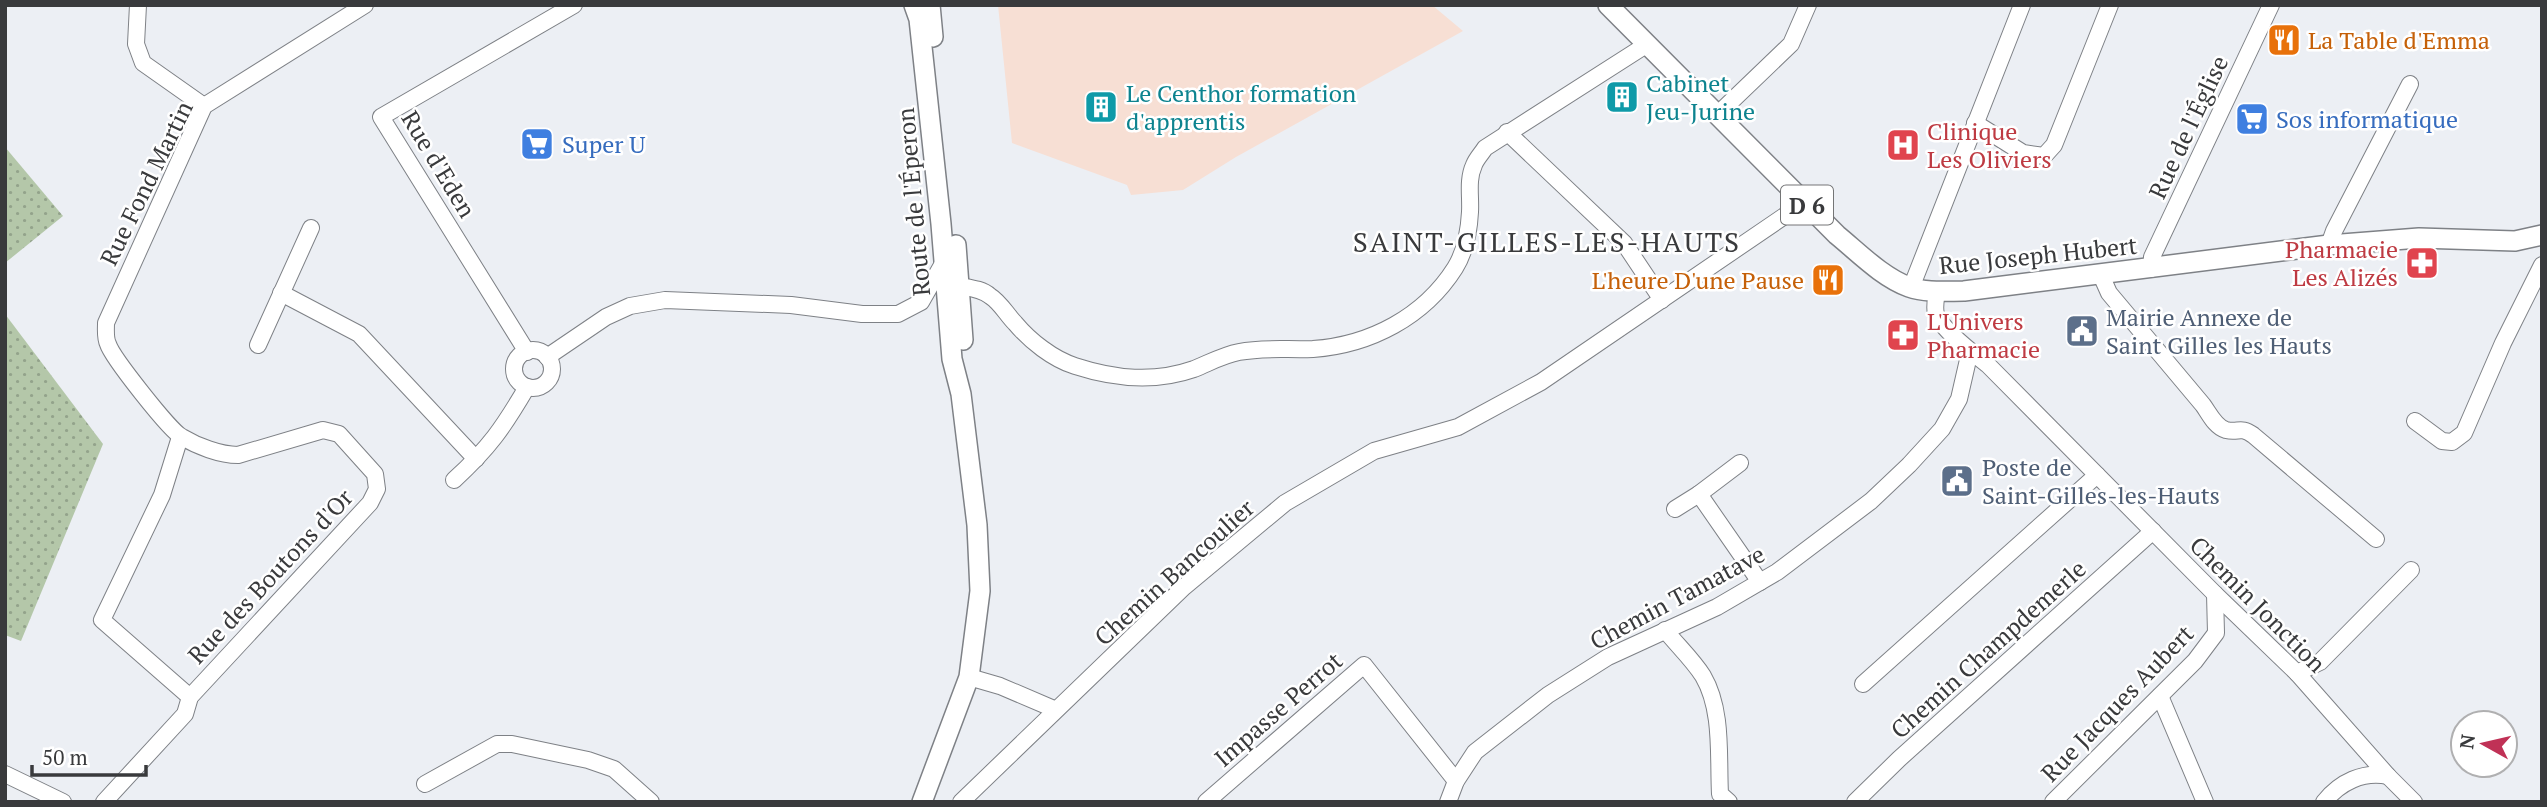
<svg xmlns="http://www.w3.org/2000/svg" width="2547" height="807" viewBox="0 0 2547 807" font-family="'PT Serif',serif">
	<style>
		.education { fill: #f7dfd4 }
		.grass { fill: url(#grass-dots) }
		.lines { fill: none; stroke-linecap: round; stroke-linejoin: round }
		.minor-casing { stroke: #7e8186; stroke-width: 18 }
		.major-casing { stroke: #7e8186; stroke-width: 22 }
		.minor { stroke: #fff; stroke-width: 16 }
		.major { stroke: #fff; stroke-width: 19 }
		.labels { text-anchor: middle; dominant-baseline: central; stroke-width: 5; stroke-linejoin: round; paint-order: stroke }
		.shield { fill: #fff; stroke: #747576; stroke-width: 2 }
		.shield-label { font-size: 23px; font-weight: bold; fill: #393a3c }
		.food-label { font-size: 24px; fill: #c56008; stroke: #fff; text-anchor: start }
		.culture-label { font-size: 24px; fill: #0d838f; stroke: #fff; text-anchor: start }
		.shop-label { font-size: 24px; fill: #366cbe; stroke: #fff; text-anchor: start }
		.street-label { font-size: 24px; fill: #393a3c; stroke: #fff }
		.health-label { font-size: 24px; fill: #be3a42; stroke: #fff; text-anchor: start }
		.service-label { font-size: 24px; fill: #4e5e75; stroke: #fff; text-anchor: start }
		.quarter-label { font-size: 28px; letter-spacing: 2px; fill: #393a3c; stroke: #fff }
	</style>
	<defs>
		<pattern id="grass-dots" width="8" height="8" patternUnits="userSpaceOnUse" patternTransform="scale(1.75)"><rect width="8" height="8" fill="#b4c7a9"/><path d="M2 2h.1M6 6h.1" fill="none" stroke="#93a38b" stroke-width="1.8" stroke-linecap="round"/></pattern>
	</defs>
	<rect width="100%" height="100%" fill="#eceff4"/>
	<path class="education" d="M 998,5 L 1432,5 L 1463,31 L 1236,157 L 1183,190 L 1131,195 L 1127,185 L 1012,143 Z"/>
	<g class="grass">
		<path d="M 5,147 L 63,216 L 5,263 Z"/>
		<path d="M 5,314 L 103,444 L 21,641 L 5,635 Z"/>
	</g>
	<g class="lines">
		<defs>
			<g id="minor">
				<path d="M 138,5 L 136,44 L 143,63 L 204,106"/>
				<path d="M 1717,115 L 1791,44 L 1808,5"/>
				<path d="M 1975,123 L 2023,153 L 2044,156 L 2054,145 L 2110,5"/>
				<path d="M 1507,132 L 1624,243 L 1662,300"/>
				<path d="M 2329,245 L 2334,231 L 2410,84"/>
				<path d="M 2151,269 L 2152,257 L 2271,5"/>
				<path d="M 2101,275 L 2109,293 L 2203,405 C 2209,413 2215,427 2226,430 C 2239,433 2240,426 2253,435 L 2376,539"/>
				<path d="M 960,286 C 971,288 982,289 990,296 C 1000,302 1007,315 1015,323 C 1030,341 1053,359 1075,366 C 1115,379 1154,383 1194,369 C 1209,363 1223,355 1239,352 C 1264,347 1288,350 1313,349 C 1370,345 1424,317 1455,268 C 1465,252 1469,231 1470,212 C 1471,197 1467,180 1474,165 C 1476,159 1482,153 1485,148 L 1646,45"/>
				<path d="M 1911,288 L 2022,5"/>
				<path d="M 1937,291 C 1936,299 1934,307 1936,314 C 1942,330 1974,354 1988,365 L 2215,594 L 2297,673 L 2388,776 L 2414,802"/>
				<path d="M 281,293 L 359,334 L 476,459"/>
				<path d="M 258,345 L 311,228"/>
				<circle cx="533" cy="369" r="19"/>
				<path d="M 527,352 L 381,117 L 574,5"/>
				<path d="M 547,357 L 606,317 L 630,306 L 665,300 L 791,305 L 862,314 L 898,314 L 921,302 L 945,260"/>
				<path d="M 2415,421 L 2442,441 L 2452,442 L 2464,433 L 2503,343 L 2542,265"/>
				<path d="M 180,437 L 162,495 L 102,620 L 190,697"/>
				<path d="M 1740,463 L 1699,494 L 1760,582"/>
				<path d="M 454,480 C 489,448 503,428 527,387"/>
				<path d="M 1675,509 L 1699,494"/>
				<path d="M 1665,630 C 1677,645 1693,660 1703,676 C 1723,710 1718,756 1720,794 L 1729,802"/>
				<path d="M 2297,673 L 2320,662 L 2411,570"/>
				<path d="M 969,677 L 1000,686 L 1054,709"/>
				<path d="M 1863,684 L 2097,475"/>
				<path d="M 2160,696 L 2205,802"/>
				<path d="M 5,774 L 63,802"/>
				<path d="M 425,784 L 497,744 L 512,744 L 588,760 L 614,769 L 651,802"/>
				<path d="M 104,802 L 185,714 L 190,697 L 370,503 L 377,489 L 375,474 L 339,434 L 323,430 L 238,455 C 220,455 197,446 182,437 C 170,431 112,357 108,344 C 105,338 106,330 106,323 L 204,106 L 365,5"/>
				<path d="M 961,802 L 1184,587 L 1285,503 L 1374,451 L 1458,427 L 1541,382 L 1805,202"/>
				<path d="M 1206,802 L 1364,665 L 1456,781"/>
				<path d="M 1448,802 L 1456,781 L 1475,752 L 1548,695 L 1608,657 L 1717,607 L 1777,572 L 1871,501 L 1909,465 L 1942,429 L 1959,399 L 1970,351"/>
				<path d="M 1855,802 L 1899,759 L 2153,531"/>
				<path d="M 2053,802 L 2195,661 L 2216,633 L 2215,594"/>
				<path d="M 2324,802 C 2340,782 2363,771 2388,776"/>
			</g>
			<g id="major">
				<path d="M 914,5 L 919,19 L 941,224 L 952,359 L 961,394 L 977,525 L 980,591 L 969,677 L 922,802"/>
				<path d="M 930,5 L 933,37"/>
				<path d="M 1608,5 L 1837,235 C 1859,253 1882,277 1909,287 C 1926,293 1947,291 1964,291 L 2329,245 L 2419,238 L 2515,241 L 2542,235"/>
				<path d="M 956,245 L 963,340"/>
			</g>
		</defs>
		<use href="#minor" class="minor-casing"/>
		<use href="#major" class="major-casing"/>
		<use href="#minor" class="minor"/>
		<use href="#major" class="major"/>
	</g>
	<defs>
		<symbol id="restaurant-square" viewBox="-11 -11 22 22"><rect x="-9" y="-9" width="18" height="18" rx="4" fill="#e8710a" stroke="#fff"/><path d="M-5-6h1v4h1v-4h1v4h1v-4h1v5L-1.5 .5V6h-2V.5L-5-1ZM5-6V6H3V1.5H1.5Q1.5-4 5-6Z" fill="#fff"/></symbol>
		<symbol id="building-square" viewBox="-11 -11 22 22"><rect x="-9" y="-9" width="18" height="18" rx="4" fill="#0f9aa8" stroke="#fff"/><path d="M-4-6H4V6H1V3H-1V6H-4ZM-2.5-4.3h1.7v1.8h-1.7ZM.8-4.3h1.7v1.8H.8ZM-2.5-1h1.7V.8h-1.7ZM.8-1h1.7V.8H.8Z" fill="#fff"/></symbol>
		<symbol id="supermarket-square" viewBox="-11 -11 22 22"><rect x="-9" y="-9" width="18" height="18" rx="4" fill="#3f7fe0" stroke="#fff"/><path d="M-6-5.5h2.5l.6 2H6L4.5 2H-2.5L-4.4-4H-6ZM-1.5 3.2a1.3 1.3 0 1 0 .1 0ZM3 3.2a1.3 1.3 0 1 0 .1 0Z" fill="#fff"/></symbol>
		<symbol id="hospital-square" viewBox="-11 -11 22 22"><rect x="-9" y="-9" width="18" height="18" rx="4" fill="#e0444e" stroke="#fff"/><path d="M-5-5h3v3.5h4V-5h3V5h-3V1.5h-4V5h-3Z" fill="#fff"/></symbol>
		<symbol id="pharmacy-square" viewBox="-11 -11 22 22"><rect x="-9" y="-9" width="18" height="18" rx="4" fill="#e0444e" stroke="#fff"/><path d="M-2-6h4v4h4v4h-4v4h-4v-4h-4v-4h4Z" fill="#fff"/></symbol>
		<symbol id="civic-square" viewBox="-11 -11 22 22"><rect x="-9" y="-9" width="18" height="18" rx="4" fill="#5c6f8a" stroke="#fff"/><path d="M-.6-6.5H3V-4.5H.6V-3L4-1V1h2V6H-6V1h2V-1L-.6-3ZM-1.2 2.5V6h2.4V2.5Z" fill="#fff"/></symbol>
	</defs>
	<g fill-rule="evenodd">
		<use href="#restaurant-square" x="2265" y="21" width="38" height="38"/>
		<use href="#building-square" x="1603" y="78" width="38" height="38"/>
		<use href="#building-square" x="1082" y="88" width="38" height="38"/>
		<use href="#supermarket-square" x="2233" y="100" width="38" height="38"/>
		<use href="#supermarket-square" x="518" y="125" width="38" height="38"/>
		<use href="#hospital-square" x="1884" y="126" width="38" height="38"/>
		<use href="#pharmacy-square" x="2403" y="244" width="38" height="38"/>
		<use href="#restaurant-square" x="1809" y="261" width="38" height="38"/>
		<use href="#civic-square" x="2063" y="312" width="38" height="38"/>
		<use href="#pharmacy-square" x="1884" y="316" width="38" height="38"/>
		<use href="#civic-square" x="1938" y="462" width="38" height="38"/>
	</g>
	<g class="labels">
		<rect class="shield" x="1781" y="185.5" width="52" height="39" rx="5"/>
		<g class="shield-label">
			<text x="1807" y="205">D 6</text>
		</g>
		<g class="food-label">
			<text x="2308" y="40">La Table d'Emma</text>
			<text x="1804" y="280" text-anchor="end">L'heure D'une Pause</text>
		</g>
		<g class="culture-label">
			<text x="1646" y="83">Cabinet<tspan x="1646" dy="28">Jeu-Jurine</tspan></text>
			<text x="1126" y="93">Le Centhor formation<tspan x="1126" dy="28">d'apprentis</tspan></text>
		</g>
		<g class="shop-label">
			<text x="2276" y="119">Sos informatique</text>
			<text x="562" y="144">Super U</text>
		</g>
		<g class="street-label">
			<text transform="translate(2188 127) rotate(-65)">Rue de l'Église</text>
			<text transform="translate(439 164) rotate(59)">Rue d'Eden</text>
			<text transform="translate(146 183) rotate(-64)">Rue Fond Martin</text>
			<text transform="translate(913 202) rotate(-95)">Route de l'Éperon</text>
			<text transform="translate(2038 255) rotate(-6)">Rue Joseph Hubert</text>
			<text transform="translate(1174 572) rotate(-42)">Chemin Bancoulier</text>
			<text transform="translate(270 576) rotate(-47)">Rue des Boutons d'Or</text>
			<text transform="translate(1677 597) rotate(-28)">Chemin Tamatave</text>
			<text transform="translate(2258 604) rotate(45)">Chemin Jonction</text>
			<text transform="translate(1988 649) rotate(-42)">Chemin Champdemerle</text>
			<text transform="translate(2117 703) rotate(-46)">Rue Jacques Aubert</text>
			<text transform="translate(1278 709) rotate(-41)">Impasse Perrot</text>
		</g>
		<g class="health-label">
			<text x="1927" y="131">Clinique<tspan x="1927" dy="28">Les Oliviers</tspan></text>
			<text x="2398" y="249" text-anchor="end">Pharmacie<tspan x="2398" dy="28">Les Alizés</tspan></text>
			<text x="1927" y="321">L'Univers<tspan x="1927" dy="28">Pharmacie</tspan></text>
		</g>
		<g class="service-label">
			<text x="2106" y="317">Mairie Annexe de<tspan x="2106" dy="28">Saint Gilles les Hauts</tspan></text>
			<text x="1982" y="467">Poste de<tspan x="1982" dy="28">Saint-Gilles-les-Hauts</tspan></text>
		</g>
		<g class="quarter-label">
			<text x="1547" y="241">SAINT-GILLES-LES-HAUTS</text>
		</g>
	</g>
	<rect width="2547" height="807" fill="none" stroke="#393a3c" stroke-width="14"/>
	<g transform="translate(2484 744) rotate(278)"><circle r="33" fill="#ffffff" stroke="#b0b0b1" stroke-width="2"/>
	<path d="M0-5L12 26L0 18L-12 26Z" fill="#c03156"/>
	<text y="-10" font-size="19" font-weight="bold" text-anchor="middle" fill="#393a3c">N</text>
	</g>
	<path d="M32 765v10h114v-10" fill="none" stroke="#393a3c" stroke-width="3.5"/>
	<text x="42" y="765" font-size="21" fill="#393a3c" stroke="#ffffff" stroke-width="5" paint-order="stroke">50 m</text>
</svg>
